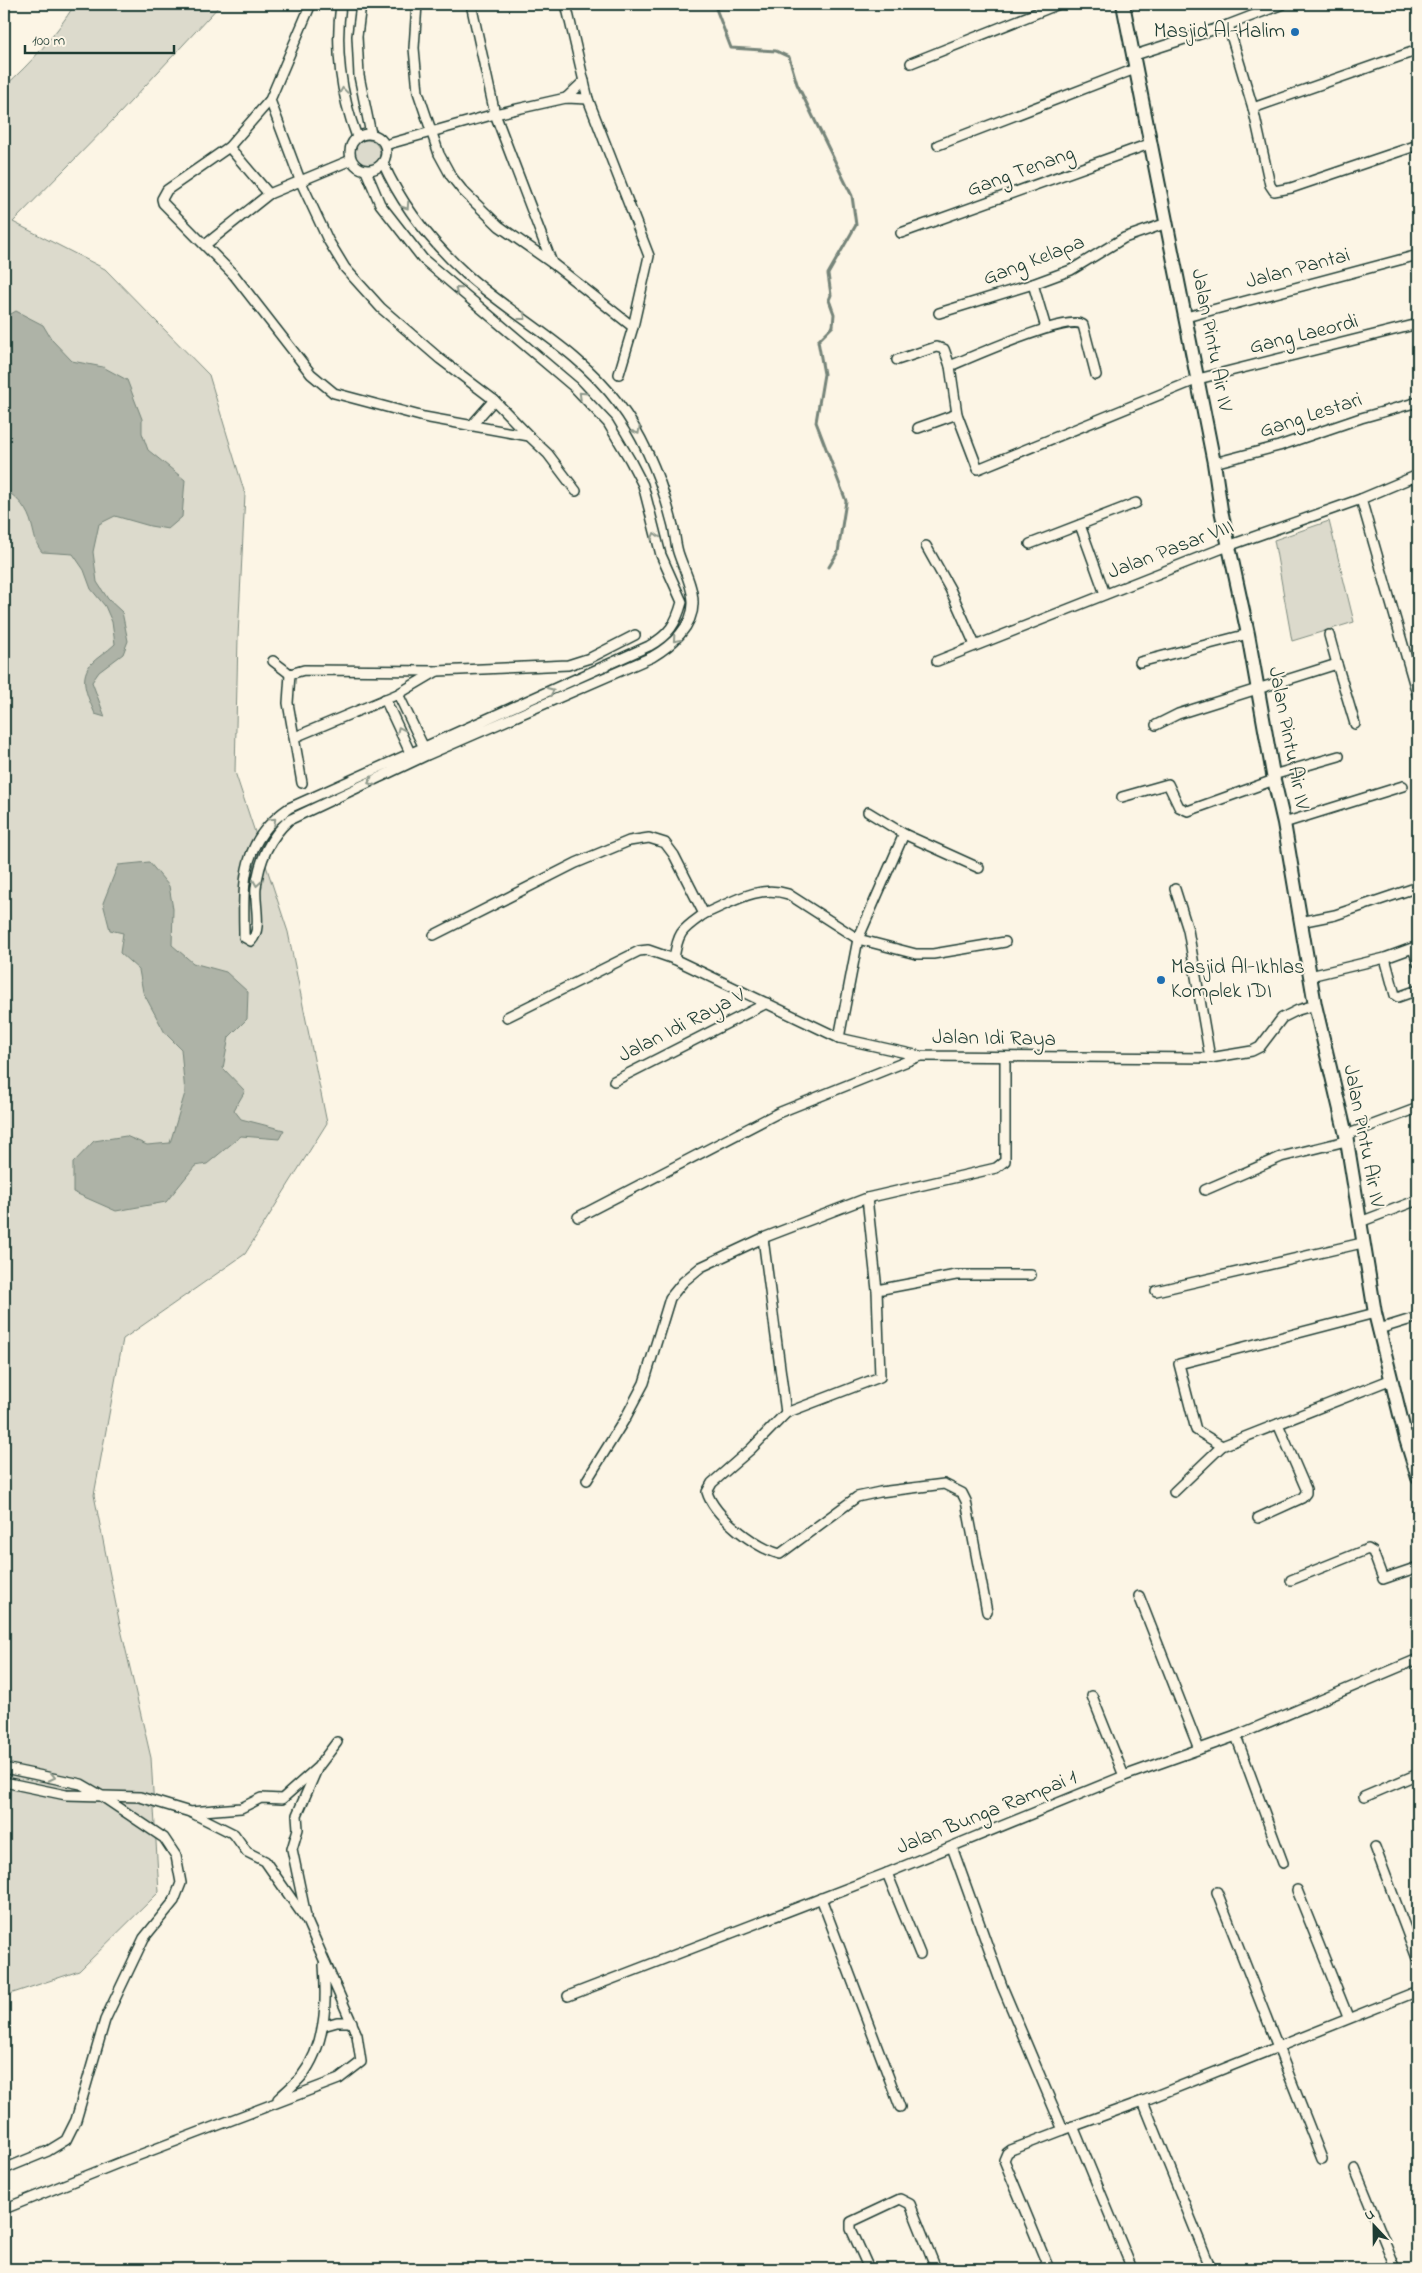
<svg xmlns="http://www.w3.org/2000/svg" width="1422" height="2273" viewBox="0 0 1422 2273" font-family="'Indie Flower',sans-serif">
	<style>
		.green { fill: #dcdacc; stroke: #7e8c80 }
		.water { fill: #aeb3a7; stroke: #758479 }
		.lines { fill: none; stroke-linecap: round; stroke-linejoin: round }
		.stream { stroke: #758479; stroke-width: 3 }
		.minor-casing { stroke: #1f3d34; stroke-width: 12 }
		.secondary-casing { stroke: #1f3d34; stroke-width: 16 }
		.minor { stroke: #fcf5e5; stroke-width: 9 }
		.secondary { stroke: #fcf5e5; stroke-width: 12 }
		.oneway { stroke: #8e998c }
		.poi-dot { fill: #1f6fb2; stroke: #fcf5e5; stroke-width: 2 }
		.labels { text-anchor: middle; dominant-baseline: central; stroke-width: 4; stroke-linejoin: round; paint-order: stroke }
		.poi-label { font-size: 21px; fill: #1f3d34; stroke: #fcf5e5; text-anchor: end }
		.street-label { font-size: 21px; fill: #1f3d34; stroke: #fcf5e5 }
	</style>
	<rect width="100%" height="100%" fill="#fcf5e5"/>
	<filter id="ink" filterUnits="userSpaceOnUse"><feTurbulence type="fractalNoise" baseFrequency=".02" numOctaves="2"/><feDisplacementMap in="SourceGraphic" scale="10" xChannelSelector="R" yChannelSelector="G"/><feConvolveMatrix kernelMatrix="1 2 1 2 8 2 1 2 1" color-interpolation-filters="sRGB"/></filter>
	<g filter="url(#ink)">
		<g class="green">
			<path d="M 75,4 L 221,4 L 119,114 L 13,222 L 105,269 L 209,375 L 245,494 L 238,637 L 235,772 L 288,932 L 327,1123 L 245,1254 L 123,1339 L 94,1495 L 120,1625 L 151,1758 L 159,1892 L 79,1971 L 4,1996 L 4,87 C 32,62 55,36 75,4 Z"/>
			<circle cx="367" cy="153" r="13"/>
			<path d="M 1329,521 L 1354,622 L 1292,641 L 1274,540 Z"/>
		</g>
		<g class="water">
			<path d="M 16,311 L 43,325 L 52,340 L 72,361 L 103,367 L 127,380 L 142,419 L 142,433 L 148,450 L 185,480 L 182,517 L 168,529 L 150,526 L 115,516 L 99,524 L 93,552 L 97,582 L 108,599 L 122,612 L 128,641 L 123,654 L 99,672 L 92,682 L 105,717 L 95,714 C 89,699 78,680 90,665 C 97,657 107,652 115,644 L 112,622 L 105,606 L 91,589 L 84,570 L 73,554 L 42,552 C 35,543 35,537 32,526 C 28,509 18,498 4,489 L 4,434 L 7,417 L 4,410 L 4,318 Z"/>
			<path d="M 149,862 L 169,886 L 173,909 L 172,945 L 193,963 L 226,972 L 248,992 L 247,1019 L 229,1037 L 223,1068 L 245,1091 L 234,1110 L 241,1119 L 284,1130 L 279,1139 L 241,1136 L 207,1164 L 195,1166 L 166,1202 L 116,1211 L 73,1192 L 73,1163 L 94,1141 L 126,1136 L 147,1145 L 170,1143 L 185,1093 L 181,1049 L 165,1033 L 143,992 L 139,970 L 120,953 L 123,933 L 110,930 L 103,903 L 118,865 Z"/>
		</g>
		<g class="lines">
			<path class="stream" d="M 708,4 L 715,6 L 731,48 L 776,51 L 789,57 L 797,84 L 852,196 L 856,225 L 828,274 L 831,295 L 829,300 L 834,314 L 833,326 L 818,341 L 824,374 L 816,422 L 846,501 L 838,552 L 829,567"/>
			<defs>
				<g id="minor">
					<path d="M 311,4 L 270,100 L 229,147 L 167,190 L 162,199 L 163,203 L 234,275 L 311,374 L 334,393 L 424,417 L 529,436 L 548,454 L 576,491"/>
					<path d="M 341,4 C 335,49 341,95 357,137"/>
					<path d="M 361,4 L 357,36 L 359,76 L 371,134"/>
					<path d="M 417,4 L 414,48 L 418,92 L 439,154 L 451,176 L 463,191 L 499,226 L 552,263 L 633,327"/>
					<path d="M 471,4 L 495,114 L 552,263"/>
					<path d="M 566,4 L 588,99 L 649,256 L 633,327 L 619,374"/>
					<path d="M 1228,25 L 1253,108 L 1270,185 L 1274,191 L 1291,188 L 1418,145"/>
					<path d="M 1132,56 L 1228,25 L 1283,4"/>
					<path d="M 911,63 L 1059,4"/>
					<path d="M 566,98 L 584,81"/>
					<path d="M 270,100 L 300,180 L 328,240 L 345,268 L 381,308 L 440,359 L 494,400 L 529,436"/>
					<path d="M 1253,108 L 1418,50"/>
					<circle cx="368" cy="152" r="18"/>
					<path d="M 385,145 L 495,114 L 566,98 L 588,99"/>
					<path d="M 938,145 L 1135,69"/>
					<path d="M 229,147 L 269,194"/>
					<path d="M 366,171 L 380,204 L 423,259 L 574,387 L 608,423 L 630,460 L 643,485 L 661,555 L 682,602 C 676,624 669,635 649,646 L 289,808 C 242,840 243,880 244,932 L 244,937 L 251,941 C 263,929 254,903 256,888 C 259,861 269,838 289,820 L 427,755 L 652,657 C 671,646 694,626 693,602 C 693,586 683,568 678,552 C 675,542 675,532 672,522 C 661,480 645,438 618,403 C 578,349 515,318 466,274 C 431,242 402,206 383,163"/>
					<path d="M 901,233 L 1152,143"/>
					<path d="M 205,245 L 269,194 L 351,160"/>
					<path d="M 1033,284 L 1046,328"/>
					<path d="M 939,313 L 1033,284 L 1071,270 L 1124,238 L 1167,223"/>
					<path d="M 1186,317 L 1418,255"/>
					<path d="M 897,360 L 936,347 L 944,349 L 950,366 L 957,414 L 978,469 L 1198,379 L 1418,324"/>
					<path d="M 950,366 C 969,358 1070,313 1083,325 L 1096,375"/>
					<path d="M 471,426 L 494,400"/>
					<path d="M 918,428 L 957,414"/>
					<path d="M 1214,463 L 1279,446 L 1361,418 L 1418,402"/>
					<path d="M 1361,499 L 1418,697"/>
					<path d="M 1080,525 L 1105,594"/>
					<path d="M 1030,544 L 1136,503"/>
					<path d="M 926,546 L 950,589 L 975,645"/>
					<path d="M 1329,635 L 1337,664"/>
					<path d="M 273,661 L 290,674"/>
					<path d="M 937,661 L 1228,546 L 1361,499 L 1418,475"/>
					<path d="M 1140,662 L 1248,634"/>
					<path d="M 398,694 L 426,752"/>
					<path d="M 385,699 L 413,759"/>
					<path d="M 1156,725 L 1178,714 L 1337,664 L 1355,724"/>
					<path d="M 295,737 L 398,694 L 437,671"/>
					<path d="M 1273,775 L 1339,756"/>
					<path d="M 302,783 L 288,703 L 290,674 L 304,670 L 438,671 L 568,665 L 590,658 L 635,635"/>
					<path d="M 1122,797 L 1168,784 L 1179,807 L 1188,811 L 1274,780"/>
					<path d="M 868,812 L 904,834 L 979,868"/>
					<path d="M 1284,823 L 1403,786"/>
					<path d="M 1175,889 L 1188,930 L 1210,1058"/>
					<path d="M 704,914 C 731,903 758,884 788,894 L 858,939 L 916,954 L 933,954 L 1005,942"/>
					<path d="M 1300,922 L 1335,915 L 1418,887"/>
					<path d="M 434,935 L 576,863 L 629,841 L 649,838 L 665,843 L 674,855 L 704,914 C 682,930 678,931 674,959"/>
					<path d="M 1413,948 L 1418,963"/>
					<path d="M 1385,958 L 1395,995 L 1398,997 L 1418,990"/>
					<path d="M 1310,976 L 1385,958 L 1418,946"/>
					<path d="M 507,1017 L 639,951 L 648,950 L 674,959 L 839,1038 L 920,1056 L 1210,1058 L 1252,1051 L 1260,1047 L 1282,1018 L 1298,1010 L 1315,1005"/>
					<path d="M 839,1038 L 858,939 L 904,834"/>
					<path d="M 614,1081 L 767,1003"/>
					<path d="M 1346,1135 L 1418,1108"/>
					<path d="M 1205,1190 L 1281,1157 L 1346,1141"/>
					<path d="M 867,1198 L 877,1290 L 880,1377 L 786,1413 L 751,1449 L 712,1483 L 707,1492 C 714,1516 756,1548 780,1554 L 857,1497 L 880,1492 L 944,1484 L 962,1493 L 966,1501 L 987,1612"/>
					<path d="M 578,1217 L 778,1113 L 920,1056"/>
					<path d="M 1360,1222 L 1418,1200"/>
					<path d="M 763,1238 L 786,1413"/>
					<path d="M 877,1290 L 956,1275 L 1031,1275"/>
					<path d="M 1156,1291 L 1362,1243"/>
					<path d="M 1379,1329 L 1418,1317"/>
					<path d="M 1406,1439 L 1418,1434"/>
					<path d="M 1222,1446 L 1196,1430 L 1179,1364 L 1375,1313"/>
					<path d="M 587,1480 L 626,1417 L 644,1383 L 670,1298 L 683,1282 L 701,1267 L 763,1238 L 867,1198 L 996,1168 L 1005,1161 L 1005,1057"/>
					<path d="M 1174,1492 L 1222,1446 L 1392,1379"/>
					<path d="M 1258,1518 L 1302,1498 L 1306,1493 L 1306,1489 L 1278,1424"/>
					<path d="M 1291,1580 L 1368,1549 L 1373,1552 L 1383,1579 L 1418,1567"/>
					<path d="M 1139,1596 L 1199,1749"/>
					<path d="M 1092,1696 L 1124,1776"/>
					<path d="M 1236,1736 L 1283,1863"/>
					<path d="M 4,1768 L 81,1784 L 100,1795 L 164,1838 L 176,1856 L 181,1883 L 174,1901 L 144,1938 L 105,2020 L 76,2120 L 66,2140 L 48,2151 L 4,2169"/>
					<path d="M 4,1782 L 66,1795 L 140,1797 L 190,1812 L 234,1834 L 247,1852 L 265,1861 L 307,1921 L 357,2035 L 361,2062 L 339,2079 L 121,2162 L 4,2209"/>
					<path d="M 1364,1797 L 1418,1774"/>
					<path d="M 190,1812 L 241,1808 L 261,1798 L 282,1799 L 318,1767 L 337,1742"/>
					<path d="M 952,1847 L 1002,1986 L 1063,2130 L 1143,2101 L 1418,1991"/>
					<path d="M 1375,1847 L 1418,1961"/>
					<path d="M 887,1873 L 920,1954"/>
					<path d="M 1297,1890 L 1348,2017"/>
					<path d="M 1217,1892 L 1322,2159"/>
					<path d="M 821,1898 L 900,2107"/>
					<path d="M 306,1916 L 292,1849 L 298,1829 L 297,1815 L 317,1769"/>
					<path d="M 568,1996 L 887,1873 L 1124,1776 L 1236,1736 L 1418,1659"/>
					<path d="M 323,2026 L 337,2022 L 352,2022"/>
					<path d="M 278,2099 C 285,2092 294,2085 301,2077 C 326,2045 327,2003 324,1965"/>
					<path d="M 1143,2101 L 1211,2269"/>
					<path d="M 1073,2126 L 1132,2269"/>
					<path d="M 1355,2169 L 1396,2269"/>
					<path d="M 869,2269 L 851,2229 L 851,2222 L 900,2199 L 910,2204 L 936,2269"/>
					<path d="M 1049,2269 L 1004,2160 L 1007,2153 L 1011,2150 L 1063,2130"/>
				</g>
				<path id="secondary" d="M 1123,4 L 1214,463 L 1221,510 L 1248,634 L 1274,780 L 1284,823 L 1315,1005 L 1346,1135 L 1375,1313 L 1406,1439 L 1418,1478"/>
			</defs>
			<use href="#minor" class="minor-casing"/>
			<use href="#secondary" class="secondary-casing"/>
			<use href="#minor" class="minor"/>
			<use href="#secondary" class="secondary"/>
		</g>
		<defs><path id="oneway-chevron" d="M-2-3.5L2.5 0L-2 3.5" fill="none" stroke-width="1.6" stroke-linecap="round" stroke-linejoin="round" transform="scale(1.25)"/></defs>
		<g class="oneway">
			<use href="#oneway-chevron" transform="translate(343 91) rotate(-98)"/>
			<use href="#oneway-chevron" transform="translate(406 206) rotate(56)"/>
			<use href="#oneway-chevron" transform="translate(458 290) rotate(-141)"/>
			<use href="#oneway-chevron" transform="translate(523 317) rotate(38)"/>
			<use href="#oneway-chevron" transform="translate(582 395) rotate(-136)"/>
			<use href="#oneway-chevron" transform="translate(637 431) rotate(61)"/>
			<use href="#oneway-chevron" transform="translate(655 536) rotate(-107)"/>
			<use href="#oneway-chevron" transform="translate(676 639) rotate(132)"/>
			<use href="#oneway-chevron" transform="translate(551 691) rotate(-24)"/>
			<use href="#oneway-chevron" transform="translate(400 730) rotate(-115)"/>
			<use href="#oneway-chevron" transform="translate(371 782) rotate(155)"/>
			<use href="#oneway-chevron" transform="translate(273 821) rotate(-44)"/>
			<use href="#oneway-chevron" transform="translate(257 883) rotate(99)"/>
			<use href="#oneway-chevron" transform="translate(52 1777) rotate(12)"/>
		</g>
	</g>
	<g class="poi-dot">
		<circle cx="1295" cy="32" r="5"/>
		<circle cx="1161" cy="980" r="5"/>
	</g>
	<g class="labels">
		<g class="poi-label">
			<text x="1285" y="32">Masjid Al-Halim</text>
			<text x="1171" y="968" text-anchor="start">Masjid Al-Ikhlas<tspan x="1171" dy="24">Komplek IDI</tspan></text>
		</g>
		<g class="street-label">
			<text transform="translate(1021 172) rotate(-20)">Gang Tenang</text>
			<text transform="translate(1034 261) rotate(-21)">Gang Kelapa</text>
			<text transform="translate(1298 269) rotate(-15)">Jalan Pantai</text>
			<text transform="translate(1304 335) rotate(-14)">Gang Laeordi</text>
			<text transform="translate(1211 340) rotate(79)">Jalan Pintu Air IV</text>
			<text transform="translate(1311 416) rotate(-18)">Gang Lestari</text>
			<text transform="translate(1171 550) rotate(-21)">Jalan Pasar VIII</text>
			<text transform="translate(1288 738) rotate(79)">Jalan Pintu Air IV</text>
			<text transform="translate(682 1026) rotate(-27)">Jalan Idi Raya V</text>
			<text transform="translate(994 1039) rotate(1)">Jalan Idi Raya</text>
			<text transform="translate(1363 1136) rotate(79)">Jalan Pintu Air IV</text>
			<text transform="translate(987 1813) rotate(-22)">Jalan Bunga Rampai 1</text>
		</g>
	</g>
	<rect width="1422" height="2273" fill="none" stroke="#fcf5e5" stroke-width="20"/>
	<rect x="10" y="10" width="1402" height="2253" fill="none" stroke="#1f3d34" stroke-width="2" filter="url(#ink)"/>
	<g transform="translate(1374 2226) rotate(338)" stroke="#fcf5e5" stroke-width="4" paint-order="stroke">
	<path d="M0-4L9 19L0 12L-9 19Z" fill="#1f3d34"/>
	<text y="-8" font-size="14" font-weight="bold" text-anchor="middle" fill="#1f3d34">U</text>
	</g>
	<path d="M25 45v8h149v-8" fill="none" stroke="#1f3d34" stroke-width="2.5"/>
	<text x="32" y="45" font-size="15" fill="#1f3d34" stroke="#fcf5e5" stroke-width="4" paint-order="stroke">100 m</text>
</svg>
